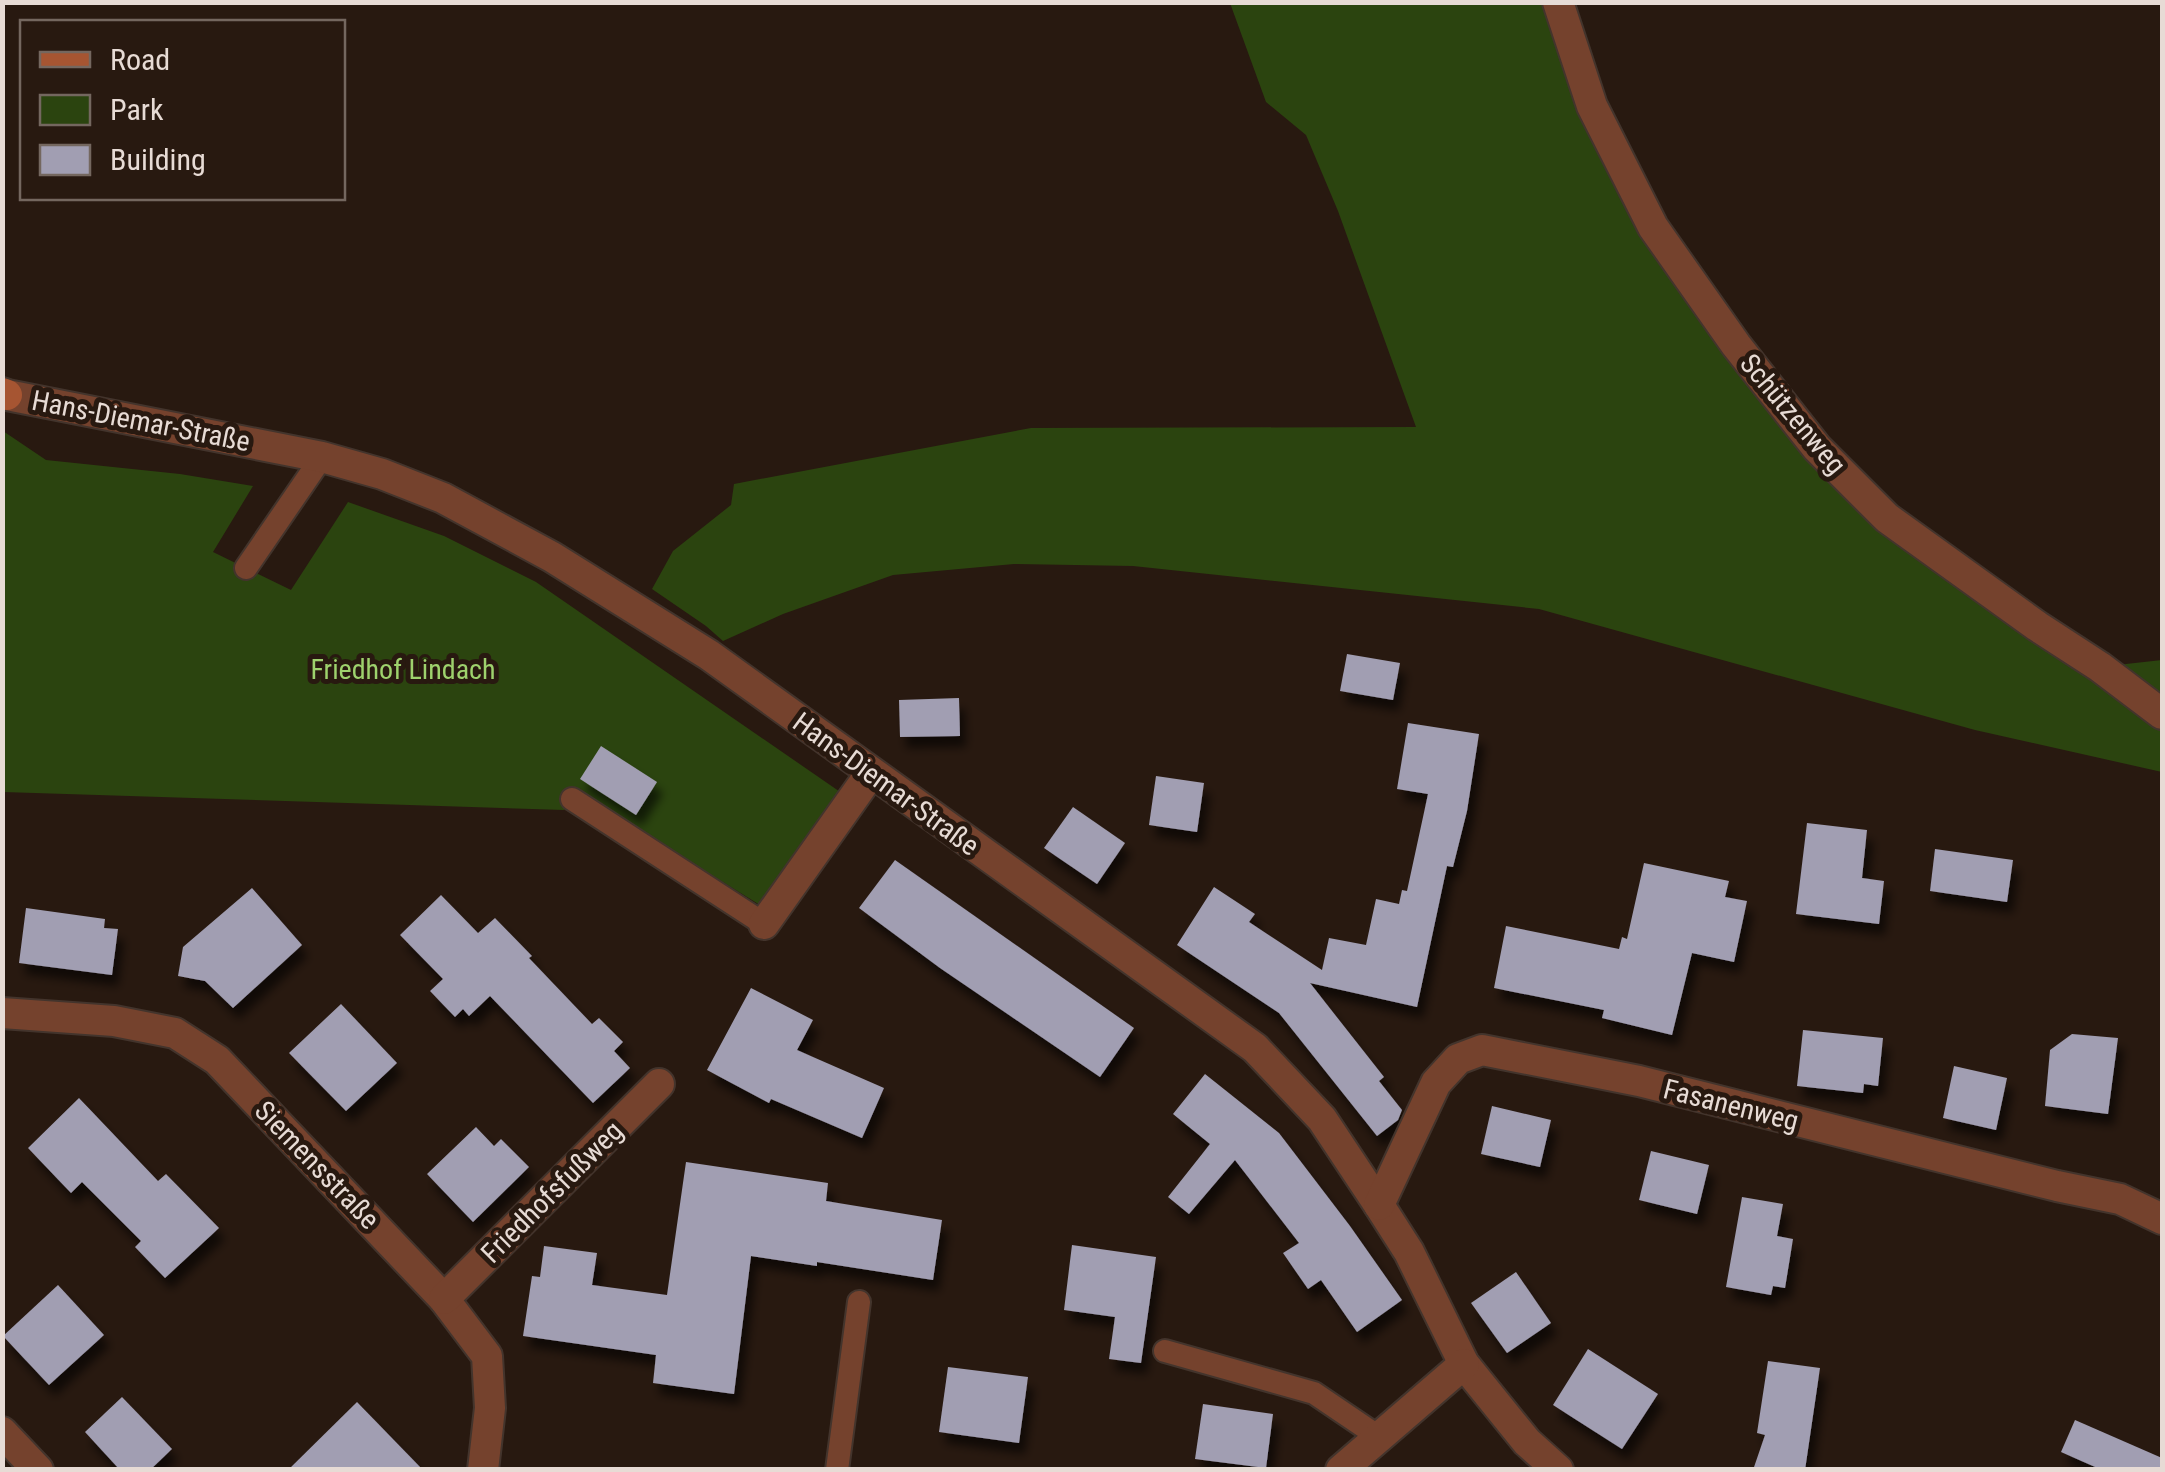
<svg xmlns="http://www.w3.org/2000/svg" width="2165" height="1472" viewBox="0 0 2165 1472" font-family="'Roboto Condensed',sans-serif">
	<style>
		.green { fill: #2b440f }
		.building { fill: #a19eb2; filter: url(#shadow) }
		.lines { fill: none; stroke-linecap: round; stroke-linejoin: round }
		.lane-casing { stroke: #43342c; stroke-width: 26 }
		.street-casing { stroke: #43342c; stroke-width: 34 }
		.secondary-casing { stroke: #43342c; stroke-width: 34 }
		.lane { stroke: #75422d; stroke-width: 22 }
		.street { stroke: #75422d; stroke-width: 30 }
		.secondary { stroke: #a65532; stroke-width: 30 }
		.labels { text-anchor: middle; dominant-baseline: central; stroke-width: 10; stroke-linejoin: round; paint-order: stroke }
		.street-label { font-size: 28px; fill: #e7dbd5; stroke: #281910 }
		.park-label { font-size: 28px; fill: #9ed26d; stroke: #281910 }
	</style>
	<defs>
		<filter id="shadow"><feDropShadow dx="6" dy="11" stdDeviation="5" flood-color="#0009"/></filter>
	</defs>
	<rect width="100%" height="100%" fill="#281910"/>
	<g class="green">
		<path d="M 1230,3 L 1558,3 L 1653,227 L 1817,448 L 2099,667 L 2162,660 L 2162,772 L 1975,730 L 1539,609 L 1133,566 L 1014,564 L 893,575 L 783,614 L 723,641 L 706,626 L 652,589 L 673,551 L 731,505 L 734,484 L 1031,428 L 1416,427 L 1338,211 L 1306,135 L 1266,102 Z"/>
		<path d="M 3,431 L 46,460 L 180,474 L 253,486 L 213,552 L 291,590 L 348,502 L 444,536 L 536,582 L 846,796 L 768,910 L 577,792 L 564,810 L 3,792 Z"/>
	</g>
	<g class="building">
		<path d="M 1347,654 L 1400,663 L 1393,700 L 1340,691 Z"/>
		<path d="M 959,698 L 960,736 L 900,737 L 899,700 Z"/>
		<path d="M 1408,723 L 1479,734 L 1467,811 L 1453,867 L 1447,866 L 1417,1007 L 1310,983 L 1384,1077 L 1379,1081 L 1402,1110 L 1398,1120 L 1377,1136 L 1279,1013 L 1177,945 L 1214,887 L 1255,914 L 1249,922 L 1322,970 L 1329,938 L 1366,945 L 1376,899 L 1399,904 L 1402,890 L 1407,891 L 1428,794 L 1397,789 Z"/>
		<path d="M 601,746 L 657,782 L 636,815 L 580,779 Z"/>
		<path d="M 1156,776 L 1204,783 L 1197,832 L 1149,825 Z"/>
		<path d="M 1073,807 L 1125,843 L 1097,884 L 1044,848 Z"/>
		<path d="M 1807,823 L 1867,830 L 1862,878 L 1884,881 L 1879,924 L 1796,914 Z"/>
		<path d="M 1935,849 L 2013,860 L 2007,902 L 1930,891 Z"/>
		<path d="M 895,860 L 1134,1028 L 1100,1077 L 940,968 L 859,908 Z"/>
		<path d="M 1644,863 L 1729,881 L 1725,897 L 1747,901 L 1734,962 L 1692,953 L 1672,1035 L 1602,1018 L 1604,1010 L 1494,988 L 1506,926 L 1619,949 L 1622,937 L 1627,939 Z"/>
		<path d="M 252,888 L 302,945 L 233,1008 L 205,981 L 178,976 L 183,947 Z"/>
		<path d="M 441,895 L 478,933 L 495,918 L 532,956 L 529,958 L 592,1024 L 599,1018 L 623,1042 L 614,1051 L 630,1068 L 593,1103 L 490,996 L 469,1016 L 463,1009 L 455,1017 L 430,991 L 443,979 L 400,935 Z"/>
		<path d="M 26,908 L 105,919 L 104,928 L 118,929 L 112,975 L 19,963 Z"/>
		<path d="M 751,988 L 813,1020 L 797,1050 L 884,1088 L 862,1138 L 771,1099 L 769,1103 L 707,1070 Z"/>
		<path d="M 341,1004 L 397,1063 L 346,1111 L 289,1053 Z"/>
		<path d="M 1803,1030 L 1883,1038 L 1878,1086 L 1864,1084 L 1863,1093 L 1797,1086 Z"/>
		<path d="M 2072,1034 L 2118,1038 L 2108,1114 L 2045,1106 L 2050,1050 Z"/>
		<path d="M 1954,1066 L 2007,1078 L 1996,1130 L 1943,1118 Z"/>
		<path d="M 1205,1074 L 1279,1133 L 1350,1226 L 1402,1300 L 1357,1332 L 1321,1280 L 1308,1289 L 1283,1253 L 1299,1243 L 1235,1160 L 1189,1214 L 1168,1197 L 1210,1144 L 1173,1114 Z"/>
		<path d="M 79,1098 L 158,1181 L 166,1174 L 219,1228 L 165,1278 L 135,1247 L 141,1241 L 82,1182 L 71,1193 L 28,1148 Z"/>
		<path d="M 1492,1106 L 1551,1120 L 1540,1167 L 1481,1154 Z"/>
		<path d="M 476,1127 L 494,1146 L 501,1139 L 529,1167 L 473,1222 L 427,1174 Z"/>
		<path d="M 1651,1151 L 1709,1165 L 1697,1214 L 1639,1200 Z"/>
		<path d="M 686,1162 L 828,1183 L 826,1201 L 942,1220 L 933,1280 L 817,1262 L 817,1266 L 751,1256 L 734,1394 L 653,1383 L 656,1355 L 523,1336 L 532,1276 L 540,1277 L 544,1246 L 597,1253 L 592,1285 L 667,1295 Z"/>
		<path d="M 1742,1197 L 1783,1204 L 1777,1236 L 1793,1239 L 1785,1288 L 1773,1286 L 1771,1295 L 1726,1287 Z"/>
		<path d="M 1072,1245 L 1156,1257 L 1141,1363 L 1109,1359 L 1115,1317 L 1064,1310 Z"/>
		<path d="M 1516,1272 L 1551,1323 L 1507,1353 L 1471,1303 Z"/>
		<path d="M 58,1285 L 104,1335 L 49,1385 L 3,1336 Z"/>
		<path d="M 1588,1349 L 1658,1394 L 1622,1449 L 1553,1405 Z"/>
		<path d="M 1768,1361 L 1820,1368 L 1805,1470 L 1753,1470 L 1765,1435 L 1757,1433 Z"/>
		<path d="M 948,1367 L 1028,1377 L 1019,1443 L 939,1432 Z"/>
		<path d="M 122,1397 L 172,1449 L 150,1470 L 120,1470 L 85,1432 Z"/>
		<path d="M 357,1402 L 423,1470 L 288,1470 Z"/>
		<path d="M 1203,1404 L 1273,1414 L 1266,1468 L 1195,1459 Z"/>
		<path d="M 2075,1420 L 2162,1458 L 2162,1470 L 2102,1470 L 2061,1452 Z"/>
	</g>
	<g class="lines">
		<defs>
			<g id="lane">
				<path d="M 246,568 L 322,457"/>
				<path d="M 572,799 L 764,924"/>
				<path d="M 1165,1351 L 1314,1393 L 1379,1437"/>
				<path d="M 837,1470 L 859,1302"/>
			</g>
			<g id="street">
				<path d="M 1558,2 L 1592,106 L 1653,227 L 1736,345 L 1817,448 L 1887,518 L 2037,626 L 2100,667 L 2162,714"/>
				<path d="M 7,395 L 322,457 L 382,474 L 443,498 L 552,557 L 709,655 L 1255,1048 L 1322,1119 L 1379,1205 L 1409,1252 L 1464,1364 L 1527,1442 L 1558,1470"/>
				<path d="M 764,924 L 871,773"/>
				<path d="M 2,1013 L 114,1021 L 175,1033 L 217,1060 L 444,1299 L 487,1356 L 490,1408 L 483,1470"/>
				<path d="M 1379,1205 L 1436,1083 L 1458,1059 L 1482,1050 L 1639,1081 L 2057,1186 L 2120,1199 L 2162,1219"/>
				<path d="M 444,1299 L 659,1084"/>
				<path d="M 2,1432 L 38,1470"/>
				<path d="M 1341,1470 L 1464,1364"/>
			</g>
			<path id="secondary" d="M 2,393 L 7,395"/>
		</defs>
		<use href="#lane" class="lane-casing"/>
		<use href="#street" class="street-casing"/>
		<use href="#secondary" class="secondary-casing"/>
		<use href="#lane" class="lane"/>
		<use href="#street" class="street"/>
		<use href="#secondary" class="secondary"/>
	</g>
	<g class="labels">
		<g class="street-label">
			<text transform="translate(1793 414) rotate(50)">Schützenweg</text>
			<text transform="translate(141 421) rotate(11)">Hans-Diemar-Straße</text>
			<text transform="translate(886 784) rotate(36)">Hans-Diemar-Straße</text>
			<text transform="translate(1731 1105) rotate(14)">Fasanenweg</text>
			<text transform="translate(317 1165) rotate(46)">Siemensstraße</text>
			<text transform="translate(552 1192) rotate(-45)">Friedhofsfußweg</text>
		</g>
		<g class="park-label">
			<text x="403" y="669">Friedhof Lindach</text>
		</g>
	</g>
	<rect width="2165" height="1472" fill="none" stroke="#e7dbd5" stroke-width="10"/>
	<rect x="20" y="20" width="325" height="180" fill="#281910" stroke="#74675f" stroke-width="2.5"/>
	<rect x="40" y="52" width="50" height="15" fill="#a65532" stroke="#74675f" stroke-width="2.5"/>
	<text x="110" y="70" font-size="30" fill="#e7dbd5">Road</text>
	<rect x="40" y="95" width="50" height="30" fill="#2b440f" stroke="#74675f" stroke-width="2.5"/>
	<text x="110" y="120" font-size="30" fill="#e7dbd5">Park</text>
	<rect x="40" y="145" width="50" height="30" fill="#a19eb2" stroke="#74675f" stroke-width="2.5"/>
	<text x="110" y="170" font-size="30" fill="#e7dbd5">Building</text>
</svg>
